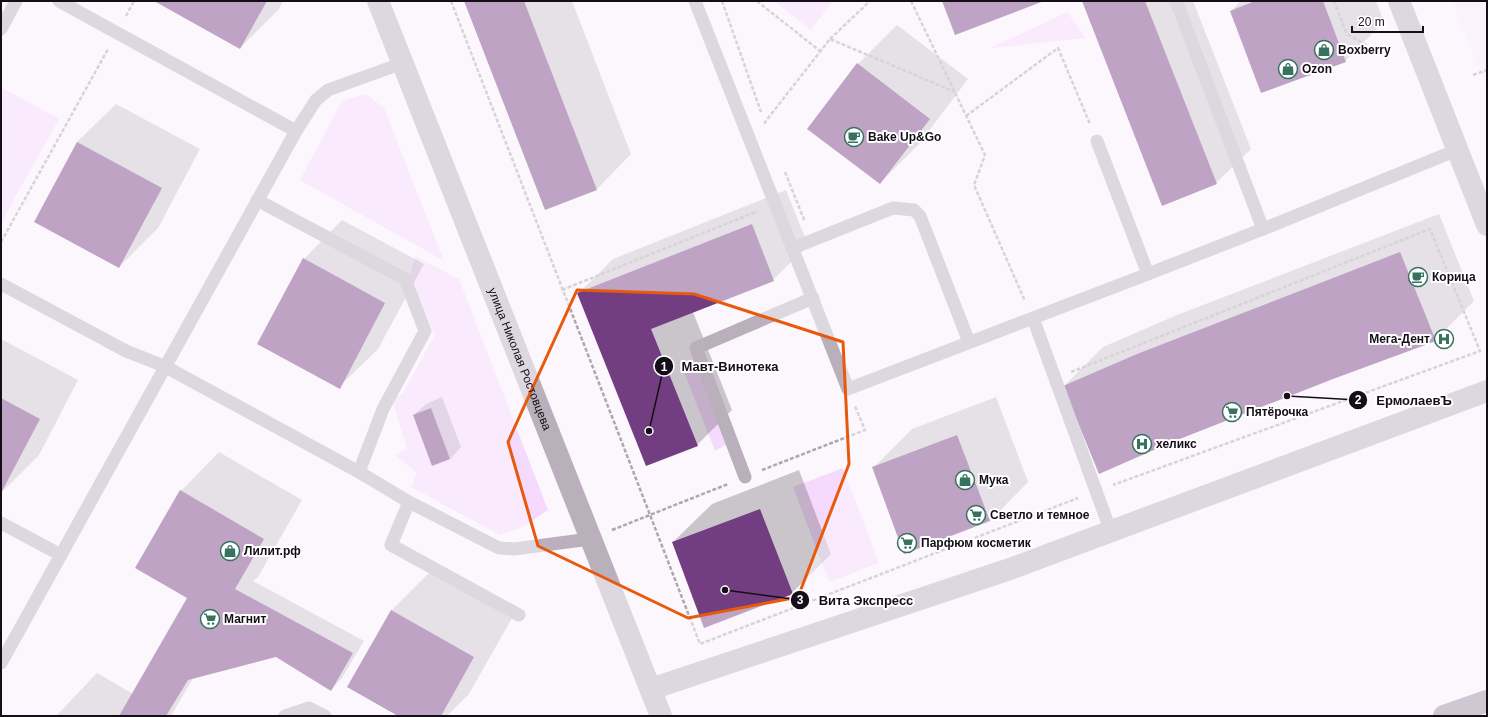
<svg xmlns="http://www.w3.org/2000/svg" width="1488" height="717" viewBox="0 0 1488 717" font-family="Arial,sans-serif">
	<style>
		.built { fill: #f9eefc }
		.green { fill: #f5dafd }
		.shadow { fill: #0003 }
		.building { fill: #733d82 }
		.lines { fill: none; stroke-linecap: round; stroke-linejoin: round }
		.path { stroke: #ada7ae; stroke-width: 2.5; stroke-dasharray: 4 2; stroke-linecap: butt }
		.service { stroke: #b9b0bc; stroke-width: 13 }
		.minor { stroke: #b9b0bc; stroke-width: 22 }
		.secondary { stroke: #9a8c9e; stroke-width: 22 }
		.marked { fill: none; stroke: #e8590c; stroke-width: 3; stroke-linejoin: round }
		.labels { text-anchor: middle; dominant-baseline: central; stroke-width: 4; stroke-linejoin: round; paint-order: stroke }
		.poi-label { font-size: 12px; font-weight: bold; fill: #150e18; stroke: #fff; text-anchor: start }
		.street-label { font-size: 12px; fill: #150e18; stroke: #fff }
		.leader { fill: none; stroke: #150e18; stroke-width: 1.5 }
		.callout-dot { fill: #150e18; stroke: #fff; stroke-width: 1.5 }
		.mark-label { font-size: 12px; text-anchor: middle; font-weight: bold; fill: #fff }
		.callout-label { font-size: 13px; text-anchor: middle; font-weight: bold; fill: #150e18; stroke: #fff; stroke-width: 4; stroke-linejoin: round; paint-order: stroke }
	</style>
	<rect width="100%" height="100%" fill="#fcf7fd"/>
	<path class="built" d="M 1452,1 L 1487,1 L 1487,90 Z"/>
	<g class="green">
		<path d="M 774,1 L 833,1 L 811,30 Z"/>
		<path d="M 1067,12 L 1086,38 L 991,48 Z"/>
		<path d="M 1,87 L 59,119 L 1,223 Z"/>
		<path d="M 366,94 L 384,108 L 444,261 L 300,180 L 342,101 Z"/>
		<path d="M 415,256 L 459,279 L 548,510 L 523,527 L 500,535 L 411,487 L 417,473 L 395,455 L 407,449 L 392,400 L 403,393 L 435,335 L 410,277 Z"/>
		<path d="M 698,369 L 727,444 L 715,451 L 684,372 Z"/>
		<path d="M 843,468 L 879,563 L 829,582 L 793,487 Z"/>
	</g>
	<g class="shadow">
		<path d="M 156,1 L 283,1 L 279,9 L 240,48 Z"/>
		<path d="M 465,1 L 572,1 L 631,154 L 597,189 L 545,209 Z"/>
		<path d="M 1083,1 L 1193,1 L 1251,149 L 1216,183 Z"/>
		<path d="M 1241,1 L 1376,1 L 1384,22 L 1345,61 L 1231,11 Z"/>
		<path d="M 897,25 L 968,79 L 919,144 L 880,183 L 808,129 L 858,64 Z"/>
		<path d="M 116,104 L 200,149 L 158,228 L 119,267 L 77,142 Z"/>
		<path d="M 786,190 L 808,245 L 773,280 L 693,312 L 732,410 L 697,445 L 578,294 L 613,259 Z"/>
		<path d="M 1439,214 L 1474,301 L 1435,340 L 1064,386 L 1103,347 L 1177,315 Z"/>
		<path d="M 342,220 L 424,264 L 378,349 L 339,387 L 304,259 Z"/>
		<path d="M 1,339 L 78,380 L 39,455 L 1,493 Z"/>
		<path d="M 442,397 L 461,447 L 450,459 L 414,415 L 426,404 Z"/>
		<path d="M 996,397 L 1028,482 L 990,521 L 873,468 L 912,429 Z"/>
		<path d="M 219,452 L 302,500 L 258,577 L 253,581 L 364,641 L 342,678 L 331,690 L 276,656 L 193,678 L 171,716 L 56,716 L 97,673 L 133,694 L 188,599 L 181,491 Z"/>
		<path d="M 799,470 L 831,554 L 792,593 L 673,542 L 712,504 Z"/>
		<path d="M 430,572 L 512,618 L 469,694 L 447,716 L 400,716 L 391,611 Z"/>
	</g>
	<g class="building">
		<path d="M 154,1 L 267,1 L 240,49 Z"/>
		<path d="M 464,1 L 524,1 L 597,190 L 545,210 Z"/>
		<path d="M 942,1 L 1044,1 L 955,35 Z"/>
		<path d="M 1082,1 L 1145,1 L 1217,184 L 1162,206 Z"/>
		<path d="M 1255,1 L 1323,1 L 1346,62 L 1261,93 L 1230,11 Z"/>
		<path d="M 857,63 L 930,119 L 880,184 L 807,129 Z"/>
		<path d="M 77,142 L 162,188 L 119,268 L 34,222 Z"/>
		<path d="M 752,224 L 774,281 L 651,329 L 698,446 L 646,466 L 577,293 Z"/>
		<path d="M 1400,252 L 1436,341 L 1333,379 L 1172,442 L 1099,474 L 1063,386 L 1137,354 Z"/>
		<path d="M 303,258 L 385,303 L 340,389 L 257,344 Z"/>
		<path d="M 1,398 L 40,419 L 1,493 Z"/>
		<path d="M 431,408 L 450,459 L 432,466 L 413,415 Z"/>
		<path d="M 957,435 L 990,521 L 904,554 L 872,467 Z"/>
		<path d="M 180,490 L 264,539 L 235,589 L 353,653 L 331,691 L 276,657 L 188,680 L 166,716 L 119,716 L 187,598 L 135,568 Z"/>
		<path d="M 760,509 L 793,594 L 704,628 L 672,542 Z"/>
		<path d="M 391,610 L 474,657 L 441,716 L 398,716 L 347,687 Z"/>
	</g>
	<g class="lines">
		<g class="path">
			<path d="M 451,1 L 700,644 L 1078,498"/>
			<path d="M 722,1 L 761,112"/>
			<path d="M 757,1 L 820,51"/>
			<path d="M 911,1 L 985,155 L 974,185 L 1025,301"/>
			<path d="M 1334,1 L 1347,34 L 1383,55"/>
			<path d="M 126,16 L 134,1"/>
			<path d="M 830,39 L 870,1"/>
			<path d="M 1473,75 L 1487,70"/>
			<path d="M 966,116 L 1058,48 L 1090,124"/>
			<path d="M 765,124 L 765,122 L 830,39 L 955,92"/>
			<path d="M 785,172 L 805,222"/>
			<path d="M 1,242 L 108,49"/>
			<path d="M 562,290 L 758,211"/>
			<path d="M 1071,372 L 1430,229 L 1480,351 L 1113,485"/>
			<path d="M 762,470 L 865,430 L 855,406"/>
			<path d="M 612,530 L 728,484"/>
		</g>
		<g class="service">
			<path d="M 59,1 L 296,131"/>
			<path d="M 695,1 L 848,389 L 1033,318 L 1111,532"/>
			<path d="M 1176,1 L 1263,229 L 1457,150"/>
			<path d="M 1,29 L 16,1"/>
			<path d="M 1097,141 L 1148,274 L 1263,229"/>
			<path d="M 257,200 L 405,279 L 425,331 L 383,409 L 359,472"/>
			<path d="M 793,248 L 893,208 L 914,210 L 920,216 L 969,342"/>
			<path d="M 1,284 L 126,351 L 164,366 L 359,472 L 409,502 L 499,548 L 514,549 L 590,539"/>
			<path d="M 1033,318 L 1148,274"/>
			<path d="M 745,477 L 696,348 L 813,298"/>
			<path d="M 409,502 L 391,545 L 519,615"/>
			<path d="M 1,523 L 61,555"/>
			<path d="M 1,663 L 296,131 L 316,100 L 328,90 L 403,63"/>
			<path d="M 285,716 L 309,708 L 325,716"/>
		</g>
		<g class="minor">
			<path id="s1" d="M 378,1 L 661,716"/>
			<path d="M 1399,1 L 1487,225"/>
			<path d="M 651,689 L 1007,570 L 1487,391"/>
		</g>
		<path class="secondary" d="M 1444,716 L 1487,701"/>
	</g>
	<path d="M0 0H1488V717H0ZM 577,290 L 694,294 L 843,342 L 849,464 L 798,597 L 688,618 L 538,546 L 508,442 Z" fill="#fcf7fd" fill-opacity=".55" fill-rule="evenodd"/>
	<path class="marked" d="M 577,290 L 694,294 L 843,342 L 849,464 L 798,597 L 688,618 L 538,546 L 508,442 Z"/>
	<defs>
		<symbol id="shop-ring" viewBox="-11 -11 22 22"><circle r="9.5" fill="#fff" stroke="#36725d" stroke-width="1.5"/><path d="M-5-2.5h2.3a2.7 3.5 0 0 1 5.4 0H5L5.5 6h-11ZM-1.5-2.5h3a1.5 2.3 0 0 0-3 0Z" fill="#36725d"/></symbol>
		<symbol id="cafe-ring" viewBox="-11 -11 22 22"><circle r="9.5" fill="#fff" stroke="#36725d" stroke-width="1.5"/><path d="M-5.5-4.5H6V0H3Q3 3.5 0 3.5H-2.5Q-5.5 3.5-5.5 0ZM3-3.2v2h1.7v-2ZM-6 4.5H4V6H-6Z" fill="#36725d"/></symbol>
		<symbol id="hospital-ring" viewBox="-11 -11 22 22"><circle r="9.5" fill="#fff" stroke="#36725d" stroke-width="1.5"/><path d="M-5-5h3v3.5h4V-5h3V5h-3V1.5h-4V5h-3Z" fill="#36725d"/></symbol>
		<symbol id="supermarket-ring" viewBox="-11 -11 22 22"><circle r="9.5" fill="#fff" stroke="#36725d" stroke-width="1.5"/><path d="M-6-5.5h2.5l.6 2H6L4.5 2H-2.5L-4.4-4H-6ZM-1.5 3.2a1.3 1.3 0 1 0 .1 0ZM3 3.2a1.3 1.3 0 1 0 .1 0Z" fill="#36725d"/></symbol>
	</defs>
	<g fill-rule="evenodd">
		<use href="#shop-ring" x="1313" y="39" width="22" height="22"/>
		<use href="#shop-ring" x="1277" y="58" width="22" height="22"/>
		<use href="#cafe-ring" x="843" y="126" width="22" height="22"/>
		<use href="#cafe-ring" x="1407" y="266" width="22" height="22"/>
		<use href="#hospital-ring" x="1433" y="328" width="22" height="22"/>
		<use href="#supermarket-ring" x="1221" y="401" width="22" height="22"/>
		<use href="#hospital-ring" x="1131" y="433" width="22" height="22"/>
		<use href="#shop-ring" x="954" y="469" width="22" height="22"/>
		<use href="#supermarket-ring" x="965" y="504" width="22" height="22"/>
		<use href="#supermarket-ring" x="896" y="532" width="22" height="22"/>
		<use href="#shop-ring" x="219" y="540" width="22" height="22"/>
		<use href="#supermarket-ring" x="199" y="608" width="22" height="22"/>
	</g>
	<g class="labels">
		<g class="poi-label">
			<text x="1338" y="50">Boxberry</text>
			<text x="1302" y="69">Ozon</text>
			<text x="868" y="137">Bake Up&amp;Go</text>
			<text x="1432" y="277">Корица</text>
			<text x="1430" y="339" text-anchor="end">Мега-Дент</text>
			<text x="1246" y="412">Пятёрочка</text>
			<text x="1156" y="444">хеликс</text>
			<text x="979" y="480">Мука</text>
			<text x="990" y="515">Светло и темное</text>
			<text x="921" y="543">Парфюм косметик</text>
			<text x="244" y="551">Лилит.рф</text>
			<text x="224" y="619">Магнит</text>
		</g>
		<g class="street-label">
			<text stroke="none"><textPath href="#s1" startOffset="385">улица Николая Ростовцева</textPath></text>
		</g>
	</g>
	<path class="leader" d="M649 431L664 366M1287 396L1358 400M725 590L800 600"/>
	<g class="callout-dot">
		<circle cx="649" cy="431" r="4"/>
		<circle cx="1287" cy="396" r="4"/>
		<circle cx="725" cy="590" r="4"/>
		<circle cx="664" cy="366" r="10"/>
		<circle cx="1358" cy="400" r="10"/>
		<circle cx="800" cy="600" r="10"/>
	</g>
	<g class="mark-label">
		<text x="664" y="371">1</text>
		<text x="1358" y="404">2</text>
		<text x="800" y="604">3</text>
	</g>
	<g class="callout-label">
		<text x="730" y="371">Мавт-Винотека</text>
		<text x="1414" y="405">ЕрмолаевЪ</text>
		<text x="866" y="605">Вита Экспресс</text>
	</g>
	<rect width="1488" height="717" fill="none" stroke="#150e18" stroke-width="4"/>
	<path d="M1352 26v6h71v-6" fill="none" stroke="#150e18" stroke-width="2"/>
	<text x="1358" y="26" font-size="12" fill="#150e18" stroke="#ffffff" stroke-width="3" paint-order="stroke">20 m</text>
</svg>
